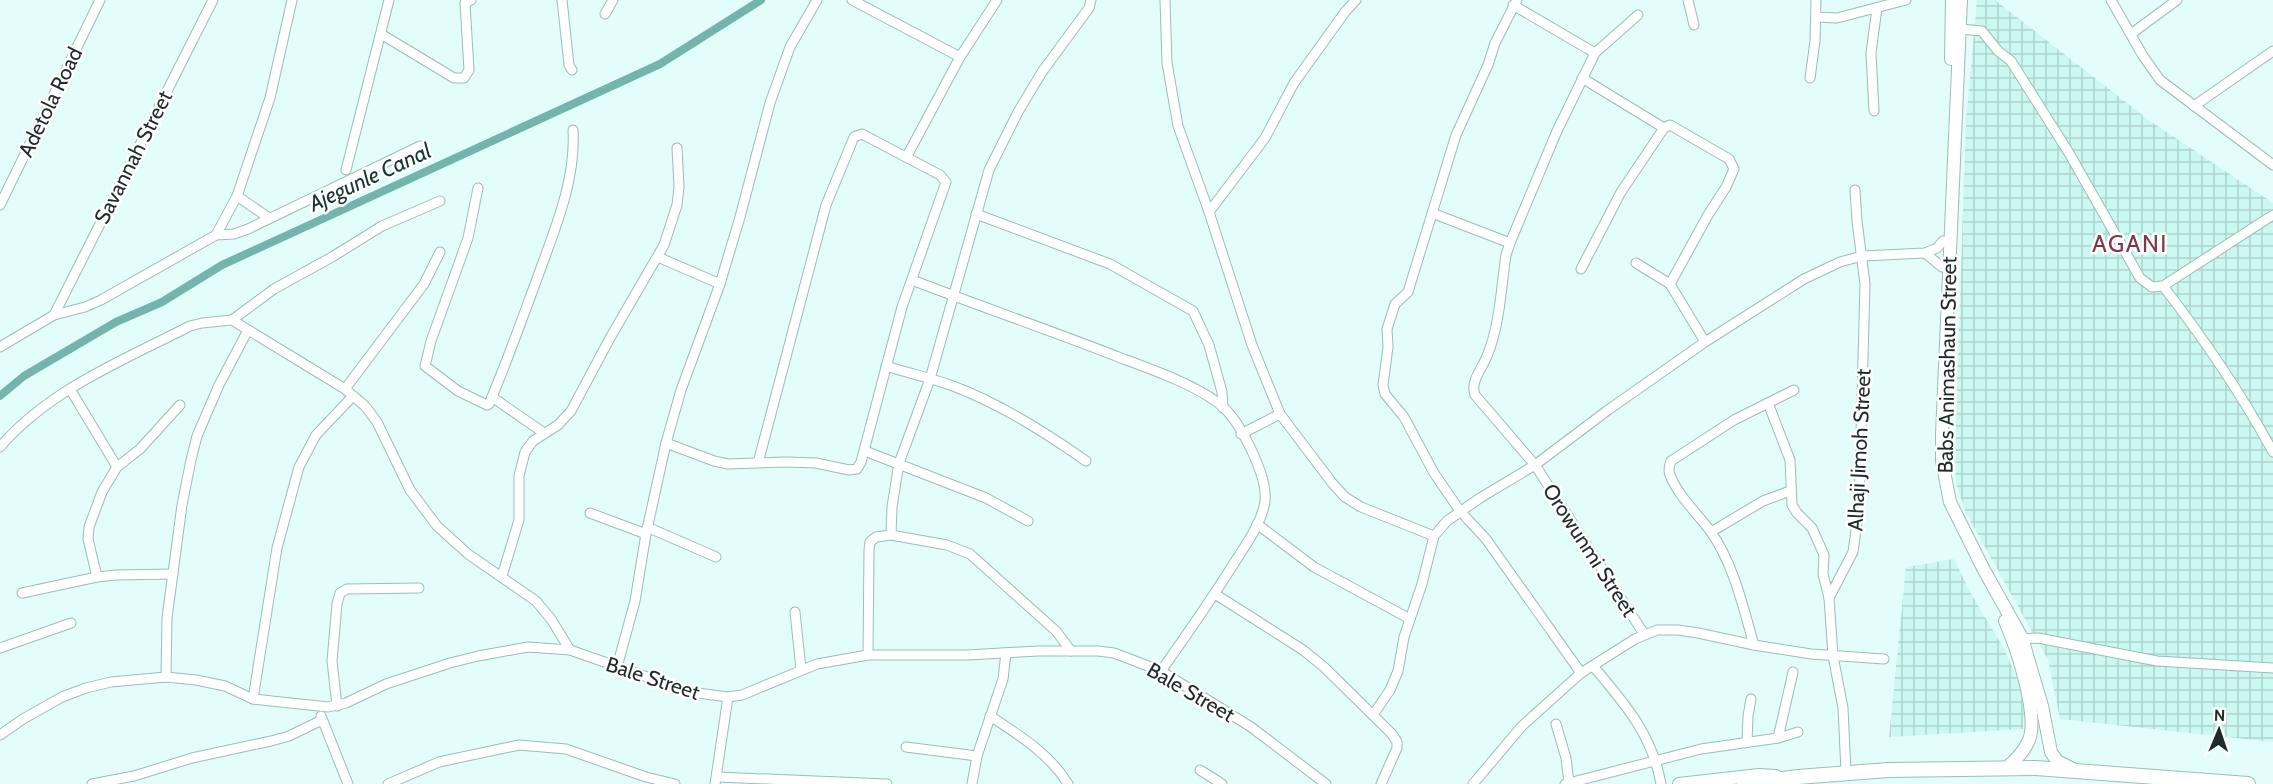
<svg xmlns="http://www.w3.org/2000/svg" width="2273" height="784" viewBox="0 0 2273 784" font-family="Cabin,sans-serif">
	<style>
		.industrial { fill: url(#industrial-grid) }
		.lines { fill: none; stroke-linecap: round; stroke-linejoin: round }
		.canal { stroke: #73b5ad; stroke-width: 8 }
		.minor-casing { stroke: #9bbcb7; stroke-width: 11 }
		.major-casing { stroke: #9bbcb7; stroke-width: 14 }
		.highway-casing { stroke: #9bbcb7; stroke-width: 16 }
		.minor { stroke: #fff; stroke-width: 9 }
		.major { stroke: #fff; stroke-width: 12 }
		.highway { stroke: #fff; stroke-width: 14 }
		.labels { text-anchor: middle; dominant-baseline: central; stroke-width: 5; stroke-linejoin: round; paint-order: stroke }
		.street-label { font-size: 21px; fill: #1e2b29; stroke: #fff }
		.water-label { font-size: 22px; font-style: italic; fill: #143532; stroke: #fff }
		.quarter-label { font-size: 24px; letter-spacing: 1.5px; fill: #7f384b; stroke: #fff }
	</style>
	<defs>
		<pattern id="industrial-grid" width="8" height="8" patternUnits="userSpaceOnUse" patternTransform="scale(1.5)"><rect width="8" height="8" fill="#cbf8f1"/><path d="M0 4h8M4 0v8" fill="none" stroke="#aed5cf"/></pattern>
	</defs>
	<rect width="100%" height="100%" fill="#e3fefa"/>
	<g class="industrial">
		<path d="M 1977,0 L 1995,0 L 2150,121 L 2273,203 L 2273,742 L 2060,719 L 2048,660 L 1966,513 L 1956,484 L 1955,450 L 1966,121 Z"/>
		<path d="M 1954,559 L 1970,592 L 2004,649 L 2019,683 L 2024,711 L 2023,729 L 1889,737 L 1906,567 Z"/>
	</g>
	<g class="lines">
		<path class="canal" d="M 0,396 L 24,376 L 116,322 L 162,302 L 222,265 L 660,64 L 761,0"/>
		<defs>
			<g id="minor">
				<path d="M 562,0 L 569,65 L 572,70"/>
				<path d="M 852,0 L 960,57"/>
				<path d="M 1165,0 L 1167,63 L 1178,126 L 1209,212 L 1252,345 L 1280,414 L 1333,484 L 1345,497 L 1361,507 L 1434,536"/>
				<path d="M 1517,0 L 1495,43 L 1488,65 L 1456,135 L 1408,292 L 1395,304 L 1387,329 L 1388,347 L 1383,385 L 1385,394 L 1404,417 L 1434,473 L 1460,511 L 1486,539 L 1581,673"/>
				<path d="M 1688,0 L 1694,25"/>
				<path d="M 2111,0 L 2143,56 L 2160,80 L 2273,165"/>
				<path d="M 1513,5 L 1595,53"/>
				<path d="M 605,14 L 613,0"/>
				<path d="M 1638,15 L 1595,53 L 1557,131 L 1510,243 L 1506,255 C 1501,288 1500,325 1487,356 C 1482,369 1470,381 1475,395 L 1535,465 L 1644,634"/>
				<path d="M 1816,17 L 1837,18 L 1906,0"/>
				<path d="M 1960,29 L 1982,31 L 1998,51 L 2011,61 L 2069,153 L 2140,278 L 2152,287 L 2163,286 C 2204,339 2241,393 2273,452"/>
				<path d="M 381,34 L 454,78 L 464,78 L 469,70 L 465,3 L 471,0"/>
				<path d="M 2131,34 L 2177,0"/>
				<path d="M 1810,78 L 1815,41 L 1816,0"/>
				<path d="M 2194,106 L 2273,51"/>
				<path d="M 1874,111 L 1871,53 L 1877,8"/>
				<path d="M 1664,128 L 1670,125 L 1729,159 L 1734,169 L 1726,187 L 1708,215 L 1670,284"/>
				<path d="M 907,156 L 960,57 L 997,0"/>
				<path d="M 346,170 L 389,0"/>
				<path d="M 478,188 L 468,238 L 431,341 L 425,366 L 458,391 L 487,405 L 489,404 C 507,362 522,319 538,276 C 555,229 576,180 573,130"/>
				<path d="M 237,196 L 269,218"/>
				<path d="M 0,205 L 100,0"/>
				<path d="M 1209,212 L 1265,138 L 1294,83 L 1345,12 L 1356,0"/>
				<path d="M 1432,213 L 1510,243"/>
				<path d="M 976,214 L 1110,264 L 1193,311 L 1209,345 L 1222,392 L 1223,408"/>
				<path d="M 216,235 L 237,196 L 270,98 L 292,0"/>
				<path d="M 1925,253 L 1942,267"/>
				<path d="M 658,257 L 720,284"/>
				<path d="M 1636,263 L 1670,284 L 1705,342"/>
				<path d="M 1581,269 L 1621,192 L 1664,128 L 1582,78"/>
				<path d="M 912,280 C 982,307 1052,331 1121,358 C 1151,369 1199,386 1223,407 C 1241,423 1268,477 1265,501 C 1262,523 1245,546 1233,565 C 1210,601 1186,636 1161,671"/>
				<path d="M 2163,286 L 2273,215"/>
				<path d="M 54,315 L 213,0"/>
				<path d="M 232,320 L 274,289 L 332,257 L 382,226 L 440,201"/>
				<path d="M 0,347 L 54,315 L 85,307 L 101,300 L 216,235 L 234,234 L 248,229 L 420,146"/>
				<path d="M 886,366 C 908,373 931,378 953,386 C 1001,404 1045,432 1086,461"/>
				<path d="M 70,389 L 117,467"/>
				<path d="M 345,389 L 424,284 L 440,252"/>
				<path d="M 492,397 L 544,433"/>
				<path d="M 1768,403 L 1790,460 L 1792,505 L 1797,513 L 1812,528 L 1824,555 L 1823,574 L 1829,598"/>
				<path d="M 1241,434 L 1280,414"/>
				<path d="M 666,443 L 714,461 L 728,464 L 787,462 L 816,463 L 849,470 L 857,469 L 861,462 L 902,307 L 946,182 L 940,175 L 862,134 L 854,137 L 826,205 L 758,463"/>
				<path d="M 0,447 C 50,389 124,360 190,326 L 202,323 L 232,320 L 345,389 L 365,406 L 377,422 L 410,490 L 437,526 L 468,554 L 536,601 L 551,619 L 570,650"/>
				<path d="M 865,451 L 986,498 L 1028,521"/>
				<path d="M 590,513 L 646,534"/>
				<path d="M 1257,524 L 1314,567 L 1410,619"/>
				<path d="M 647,527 L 716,557"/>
				<path d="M 1711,532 L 1763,501 L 1790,491"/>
				<path d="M 891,535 L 892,507 L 899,463 L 930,379 L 989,170 L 1018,112 L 1042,72 L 1089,8 L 1091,0"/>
				<path d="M 502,576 L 519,520 L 519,476 L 525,452 L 533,441 L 558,425 L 571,411 L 610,338 L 664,245 L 677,205 L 679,187 L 677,148"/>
				<path d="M 97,577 L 88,539 L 89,527 L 102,492 L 117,467 L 140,449 L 180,405"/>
				<path d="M 22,593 L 97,577 L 116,575 L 173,574"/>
				<path d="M 1215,594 L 1303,650 L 1324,667 L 1392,734 L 1397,742 L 1397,748 L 1381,784"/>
				<path d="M 795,612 L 801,669"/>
				<path d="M 2017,639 L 2038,638 L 2157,661 L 2273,668"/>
				<path d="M 1754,645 C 1743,607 1734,565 1711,532 C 1698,514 1678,496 1670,475 C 1668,470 1669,466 1671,461 L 1734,420 L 1794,390"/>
				<path d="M 0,648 L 71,623"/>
				<path d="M 868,655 L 869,550 L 870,542 L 876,537 L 891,535 L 947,545 L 970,554 L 1056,631 L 1071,651"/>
				<path d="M 1593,666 C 1625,704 1652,734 1661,784"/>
				<path d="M 617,667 L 635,601 L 646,534 L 666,443 L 681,390 L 720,284 L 740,217 L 770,103 L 790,47 L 817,0"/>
				<path d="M 166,677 L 167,618 L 182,505 L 191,460 L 197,436 L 219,385 L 248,330"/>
				<path d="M 253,699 L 277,548 L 299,467 L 316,435 L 353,396"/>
				<path d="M 337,706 L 332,661 L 337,604 L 340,593 L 347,589 L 419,588"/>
				<path d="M 1373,715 L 1390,690 L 1398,671 L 1404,637 L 1422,584 L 1434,536 L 1447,521 L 1480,498 L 1535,465 L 1608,410 L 1705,342 L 1804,279 L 1840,262 L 1862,256 L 1925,253 L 1937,248 L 1943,241"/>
				<path d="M 321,716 L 348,784"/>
				<path d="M 990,716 C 1019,735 1050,754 1068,784"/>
				<path d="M 1556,724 L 1566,758 L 1569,783"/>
				<path d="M 0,735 L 23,719 L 62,697 L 86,688 L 111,682 L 166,677 L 196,680 L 225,686 L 253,699 L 328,707 L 346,703 L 386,684 L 450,663 L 478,656 L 528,647 L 570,650 L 690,692 L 728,697 L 742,695 L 817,664 L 868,655 L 967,655 L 1038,651 L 1098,651 L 1114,653 L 1161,671 L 1251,727 L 1326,784"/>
				<path d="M 1778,738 L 1793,672"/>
				<path d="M 1747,742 L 1748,716 L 1751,699"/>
				<path d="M 906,747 L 977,756"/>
				<path d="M 1200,770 L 1222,784"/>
				<path d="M 1846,772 L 1843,708 L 1833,656 L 1829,598 L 1853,552 L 1859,508 L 1865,284 L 1857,221 L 1855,190"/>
				<path d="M 717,777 L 887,784"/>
				<path d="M 92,784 L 134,776 L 192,758 L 271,741 L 289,736 L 322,720"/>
				<path d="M 388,784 L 439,762 L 519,745 L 566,749 L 646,777 L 675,784"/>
				<path d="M 715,784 L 728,697"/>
				<path d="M 972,784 L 977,756 L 1003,679 L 1006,653"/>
				<path d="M 1473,784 L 1522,726 L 1581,673 L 1635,639 L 1657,630 L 1678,630 L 1698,633 L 1754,645 L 1811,654 L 1884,659"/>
				<path d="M 1565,784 L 1701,749 L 1778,738 L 1798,732"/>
			</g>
			<g id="major">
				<path d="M 1961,0 L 1942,435 L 1942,461 L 1950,502 L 1984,570 L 2022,638 L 2042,706 L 2051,752 L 2057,761 L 2073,769"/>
				<path d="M 1951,59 L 1952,0"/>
				<path d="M 2005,621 C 2016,646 2039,714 2029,740 C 2024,752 2015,761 2005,769"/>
				<path d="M 1679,784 L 1759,775 L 1776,776"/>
			</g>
			<path id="highway" d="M 1744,784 L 1798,777 L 1888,770 L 2036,768 L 2248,784"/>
		</defs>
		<use href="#minor" class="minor-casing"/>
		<use href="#major" class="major-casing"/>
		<use href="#highway" class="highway-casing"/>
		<use href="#minor" class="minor"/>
		<use href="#major" class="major"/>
		<use href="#highway" class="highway"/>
	</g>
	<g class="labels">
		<g class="street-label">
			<text transform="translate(50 102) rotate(-64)">Adetola Road</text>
			<text transform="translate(133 157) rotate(-63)">Savannah Street</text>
			<text transform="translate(1947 365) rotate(-89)">Babs Animashaun Street</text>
			<text transform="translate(1859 450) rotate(-87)">Alhaji Jimoh Street</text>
			<text transform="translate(1590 550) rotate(57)">Orowunmi Street</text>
			<text transform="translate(653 678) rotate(18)">Bale Street</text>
			<text transform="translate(1191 692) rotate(30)">Bale Street</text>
		</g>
		<g class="water-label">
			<text transform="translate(370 177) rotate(-25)">Ajegunle Canal</text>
		</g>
		<g class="quarter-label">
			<text x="2130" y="243">AGANI</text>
		</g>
	</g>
	<g transform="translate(2219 730) rotate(2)" stroke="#ffffff" stroke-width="4.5" paint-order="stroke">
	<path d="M0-4.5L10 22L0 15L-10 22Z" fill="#1e2b29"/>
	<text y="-9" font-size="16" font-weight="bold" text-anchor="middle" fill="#1e2b29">N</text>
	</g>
</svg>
